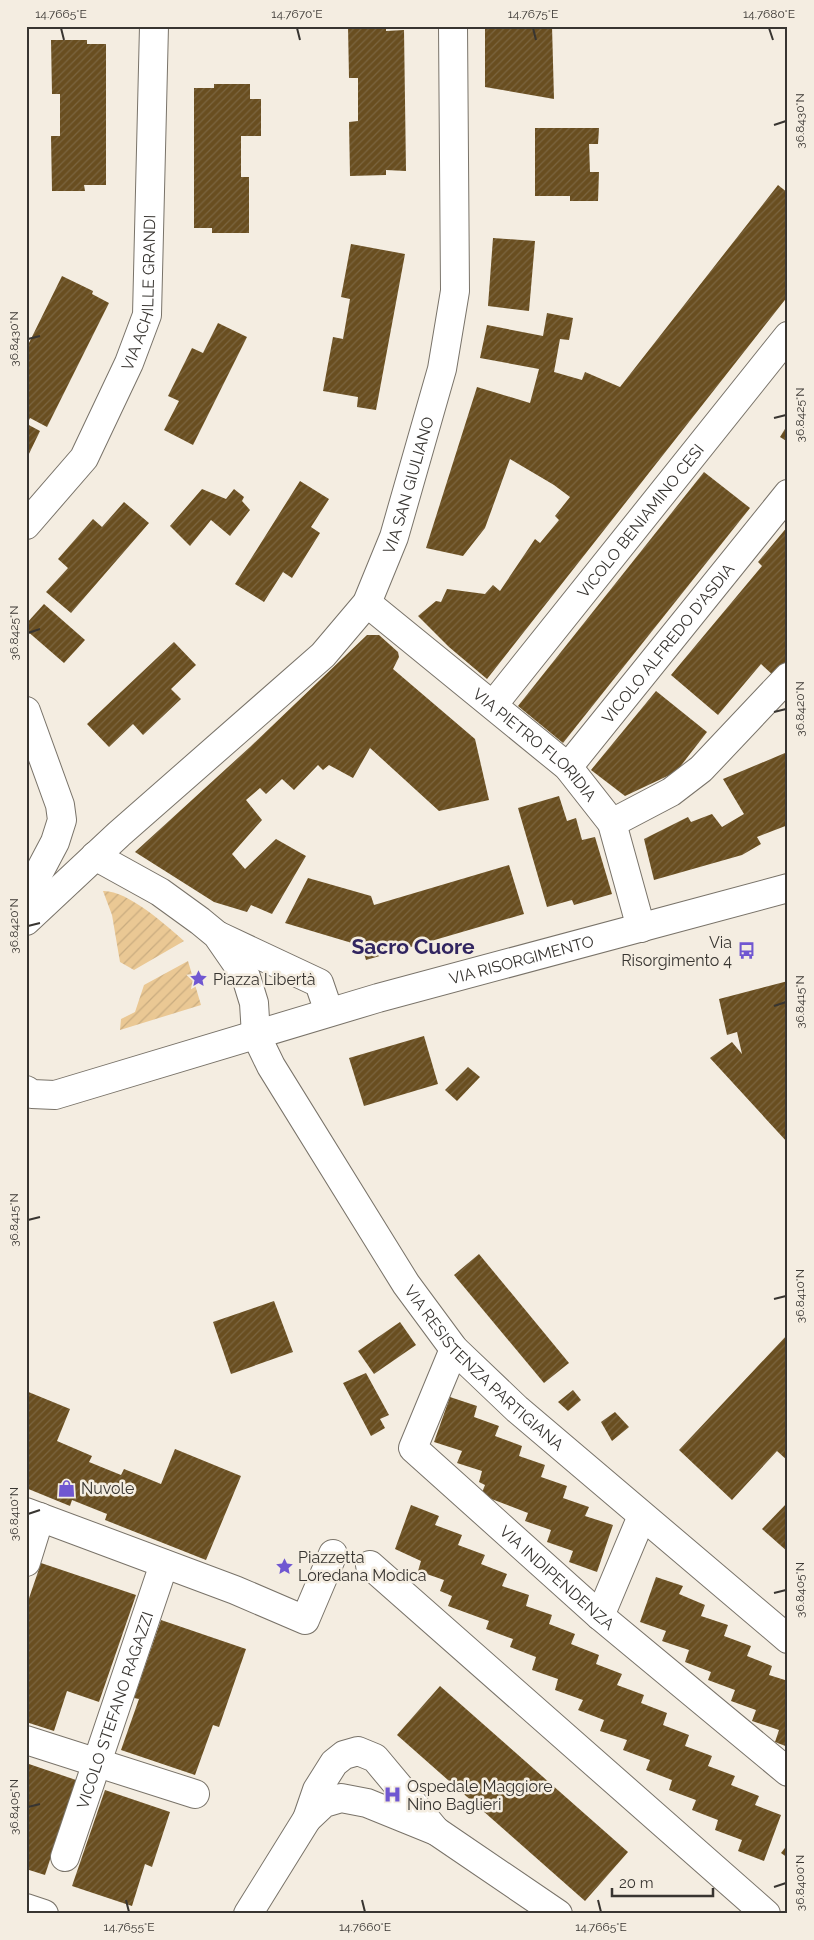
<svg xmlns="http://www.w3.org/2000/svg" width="814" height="1940" viewBox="0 0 814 1940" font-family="Raleway,sans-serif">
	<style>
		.garden { fill: url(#garden-furrows) }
		.building { fill: url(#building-hatch) }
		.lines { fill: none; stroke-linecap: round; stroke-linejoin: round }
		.minor-casing { stroke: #797369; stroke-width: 30 }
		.minor { stroke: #fff; stroke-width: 28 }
		.ticks { fill: none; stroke: #383531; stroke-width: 2 }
		.labels { text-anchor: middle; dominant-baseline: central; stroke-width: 5; stroke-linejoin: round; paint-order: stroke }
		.street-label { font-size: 16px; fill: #383531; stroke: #f4ede1 }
		.poi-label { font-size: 16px; fill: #383531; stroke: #f4ede1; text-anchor: start }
		.district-label { font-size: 21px; font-weight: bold; fill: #312560; stroke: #f4ede1 }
		.neatline { fill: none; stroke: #383531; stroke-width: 2 }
		.ticks-label { font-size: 12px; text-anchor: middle; fill: #383531 }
	</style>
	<defs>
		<pattern id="garden-furrows" width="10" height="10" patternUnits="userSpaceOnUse" patternTransform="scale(1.25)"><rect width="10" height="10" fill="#eac894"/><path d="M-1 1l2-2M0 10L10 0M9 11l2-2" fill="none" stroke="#c9ac80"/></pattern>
		<pattern id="building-hatch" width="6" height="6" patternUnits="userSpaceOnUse" patternTransform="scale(1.25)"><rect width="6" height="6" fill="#694e20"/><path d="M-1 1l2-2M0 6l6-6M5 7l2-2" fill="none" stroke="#7b6540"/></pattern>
	</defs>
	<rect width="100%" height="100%" fill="#f4ede1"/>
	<g class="garden">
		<path d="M 103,891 C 127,890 166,925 184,941 L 134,970 L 120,962 L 112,915 Z"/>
		<path d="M 188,961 L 201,1005 L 120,1030 L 121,1019 L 135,1012 L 144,985 Z"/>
	</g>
	<g class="building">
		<path d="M 348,26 L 386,26 L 386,31 L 404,30 L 406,171 L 386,170 L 386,175 L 350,176 L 349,122 L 358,121 L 358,78 L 349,78 Z"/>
		<path d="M 485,26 L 552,26 L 554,99 L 485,87 Z"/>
		<path d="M 51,40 L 87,40 L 87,44 L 106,44 L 106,185 L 84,185 L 85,191 L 52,191 L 51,136 L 60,136 L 60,94 L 52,94 Z"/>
		<path d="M 214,84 L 250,84 L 250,99 L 261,99 L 261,136 L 241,136 L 241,177 L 249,177 L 249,233 L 212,233 L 212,228 L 194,228 L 194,88 L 214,88 Z"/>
		<path d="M 535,128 L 599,128 L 598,144 L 589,144 L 590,172 L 599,172 L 598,201 L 570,201 L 570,196 L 535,196 Z"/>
		<path d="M 778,185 L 788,193 L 788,296 L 487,679 L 449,647 L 418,616 L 436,601 L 441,602 L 447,589 L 485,594 L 493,585 L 500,591 L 535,539 L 540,543 L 559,520 L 555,516 L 570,497 L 554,485 L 510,459 L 485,528 L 463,556 L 426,548 L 477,387 L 530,403 L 539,369 L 480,358 L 487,325 L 543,336 L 547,313 L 573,318 L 569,340 L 560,339 L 554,372 L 582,380 L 585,372 L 620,387 Z"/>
		<path d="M 493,238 L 535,241 L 529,311 L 488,306 Z"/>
		<path d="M 351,244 L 405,254 L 376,410 L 357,407 L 358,397 L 323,391 L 333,337 L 343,339 L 350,299 L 341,297 Z"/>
		<path d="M 62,276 L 93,291 L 92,294 L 109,303 L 47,427 L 30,418 L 27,424 L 40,431 L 26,460 L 26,349 Z"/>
		<path d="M 218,323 L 247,337 L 193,445 L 164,430 L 179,401 L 168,396 L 192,348 L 203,353 Z"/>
		<path d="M 788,424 L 788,442 L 780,437 Z"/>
		<path d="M 704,472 L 750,508 L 563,743 L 518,706 Z"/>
		<path d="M 300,481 L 329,499 L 311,527 L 320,533 L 292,578 L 283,572 L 264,602 L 235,584 Z"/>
		<path d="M 202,489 L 226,499 L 234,489 L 244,497 L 242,501 L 250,510 L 230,536 L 211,520 L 190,546 L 170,526 Z"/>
		<path d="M 124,502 L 149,523 L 71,613 L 46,592 L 68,568 L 58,559 L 93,519 L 102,527 Z"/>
		<path d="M 788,526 L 788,660 L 774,676 L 761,664 L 718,715 L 671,675 L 762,566 L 758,562 Z"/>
		<path d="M 44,604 L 85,640 L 64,663 L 26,630 L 26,624 Z"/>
		<path d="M 367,635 L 379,635 L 398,652 L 399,657 L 393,669 L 475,739 L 489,800 L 439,811 L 370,748 L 353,778 L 329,765 L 323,770 L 318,765 L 294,790 L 282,779 L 266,794 L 260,788 L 246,800 L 262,820 L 232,854 L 245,869 L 276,839 L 306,856 L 272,914 L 251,905 L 247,912 L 214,902 L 135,852 L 250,747 Z"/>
		<path d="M 174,642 L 196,665 L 171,689 L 181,699 L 143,735 L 133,724 L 109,747 L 87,724 Z"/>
		<path d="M 656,691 L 707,732 L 676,772 L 625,796 L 591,770 Z"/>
		<path d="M 785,753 L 788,760 L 788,825 L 757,837 L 761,844 L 742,855 L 654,880 L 644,839 L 688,817 L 691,822 L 712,814 L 722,827 L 744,814 L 723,779 Z"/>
		<path d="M 559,796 L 567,821 L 576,818 L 582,840 L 595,837 L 612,894 L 574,905 L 572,900 L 547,907 L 518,808 Z"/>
		<path d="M 509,865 L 524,914 L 366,960 L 362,946 L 285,923 L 308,878 L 371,896 L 374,905 Z"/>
		<path d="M 788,981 L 788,1143 L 710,1058 L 732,1042 L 742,1054 L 737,1032 L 727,1035 L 719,999 Z"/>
		<path d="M 424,1036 L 438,1084 L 364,1106 L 349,1058 Z"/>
		<path d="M 468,1067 L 480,1077 L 457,1101 L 445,1090 Z"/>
		<path d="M 479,1254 L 569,1363 L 544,1383 L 454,1275 Z"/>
		<path d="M 274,1301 L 293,1352 L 231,1374 L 213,1322 Z"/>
		<path d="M 400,1322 L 416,1345 L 374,1374 L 358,1351 Z"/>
		<path d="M 788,1334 L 788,1461 L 777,1451 L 732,1500 L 679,1450 Z"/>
		<path d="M 366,1373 L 389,1415 L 380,1419 L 385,1428 L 371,1436 L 343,1383 Z"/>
		<path d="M 573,1390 L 581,1400 L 568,1411 L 558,1402 Z"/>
		<path d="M 26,1391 L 70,1409 L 57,1441 L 92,1456 L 89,1462 L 121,1475 L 124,1469 L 161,1484 L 175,1449 L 241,1476 L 206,1560 L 105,1520 L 107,1514 L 72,1500 L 70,1506 L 26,1488 Z"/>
		<path d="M 450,1397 L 477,1406 L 474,1417 L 499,1426 L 495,1436 L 522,1446 L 519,1456 L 545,1465 L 541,1477 L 567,1486 L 563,1498 L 589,1507 L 585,1516 L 613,1525 L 597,1572 L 569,1562 L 573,1551 L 547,1542 L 551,1530 L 525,1521 L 528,1513 L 481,1495 L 485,1485 L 479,1482 L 482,1471 L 457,1463 L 462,1451 L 434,1442 Z"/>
		<path d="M 615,1412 L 629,1427 L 612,1441 L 601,1422 Z"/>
		<path d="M 788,1502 L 788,1552 L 762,1529 Z"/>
		<path d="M 411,1505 L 439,1516 L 435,1525 L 462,1535 L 458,1545 L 485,1555 L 481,1564 L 507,1574 L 502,1586 L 529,1595 L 526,1606 L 552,1615 L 549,1624 L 575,1634 L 571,1644 L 599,1655 L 596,1664 L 622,1674 L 617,1685 L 644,1695 L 641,1703 L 667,1713 L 663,1725 L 689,1735 L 685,1746 L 712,1756 L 708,1766 L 735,1776 L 731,1785 L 759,1796 L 755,1805 L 781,1815 L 764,1861 L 738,1851 L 742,1840 L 715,1830 L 718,1820 L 692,1810 L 696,1800 L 669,1790 L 672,1780 L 646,1770 L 650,1760 L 623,1750 L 627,1740 L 600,1731 L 604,1720 L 578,1710 L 583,1700 L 555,1690 L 558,1679 L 532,1670 L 536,1657 L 510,1647 L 513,1639 L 486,1629 L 489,1621 L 448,1606 L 452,1596 L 440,1591 L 444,1580 L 418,1571 L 421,1561 L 395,1549 Z"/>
		<path d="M 41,1563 L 136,1595 L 99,1702 L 67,1691 L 54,1731 L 26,1722 L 26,1607 Z"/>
		<path d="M 656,1577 L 683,1586 L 679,1594 L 705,1605 L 701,1616 L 728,1625 L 724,1636 L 751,1646 L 747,1656 L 772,1666 L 769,1675 L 788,1681 L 788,1747 L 775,1742 L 779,1730 L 752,1721 L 756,1710 L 731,1701 L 735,1690 L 708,1680 L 711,1672 L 685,1662 L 689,1650 L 662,1641 L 666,1631 L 640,1622 Z"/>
		<path d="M 161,1620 L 246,1649 L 219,1727 L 213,1725 L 195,1775 L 121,1750 L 139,1699 L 134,1698 Z"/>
		<path d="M 440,1686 L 628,1852 L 585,1901 L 397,1735 Z"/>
		<path d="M 26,1763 L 76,1780 L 45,1875 L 26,1869 Z"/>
		<path d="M 105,1790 L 170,1812 L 152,1867 L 145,1864 L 132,1906 L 72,1886 Z"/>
		<path d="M 788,1844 L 788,1858 L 781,1853 Z"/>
	</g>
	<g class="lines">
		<defs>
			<g id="minor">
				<path id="s1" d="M 26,525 L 84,458 L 129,363 L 147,315 L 154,26"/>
				<path id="s2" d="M 367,603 L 568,767 L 612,823 L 641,928"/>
				<path id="s3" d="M 493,705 L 788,336"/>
				<path d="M 26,711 L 60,805 L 62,820 L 55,842 L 26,897"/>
				<path id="s4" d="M 568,767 L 788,494"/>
				<path d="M 612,823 L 671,792 L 701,769 L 788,677"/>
				<path id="s5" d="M 95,856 L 160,892 L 200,921 L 217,935 L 246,977 L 254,1003 L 256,1035 L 271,1066 L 406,1284 L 454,1349 L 517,1409 L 788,1639"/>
				<path id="s6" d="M 26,921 L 119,834 L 323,655 L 367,603 L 394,537 L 442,369 L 455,291 L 453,26"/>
				<path d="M 219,936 L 319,983 L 329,1012"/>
				<path id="s7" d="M 26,1090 L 32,1094 L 55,1095 L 378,998 L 788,888"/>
				<path id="s8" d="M 454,1349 L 413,1448 L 600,1616 L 788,1772"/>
				<path d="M 26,1512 L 235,1590 L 305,1620 L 333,1554"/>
				<path d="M 26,1562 L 40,1517"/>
				<path d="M 370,1565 L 766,1914"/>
				<path d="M 600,1616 L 642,1516"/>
				<path d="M 26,1740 L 195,1794"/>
				<path d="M 307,1819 L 324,1803 L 341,1798 L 367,1803 L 436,1831 L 558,1914"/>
				<path id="s9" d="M 65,1857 L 164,1564"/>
				<path d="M 26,1908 L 44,1914"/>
				<path d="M 248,1914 L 307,1819 L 317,1790 L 334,1763 L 344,1755 L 358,1751 L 375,1758 L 436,1831"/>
			</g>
		</defs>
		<use href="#minor" class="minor-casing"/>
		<use href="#minor" class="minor"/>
	</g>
	<path class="ticks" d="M 61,28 L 64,40M 297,28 L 300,40M 533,28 L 536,40M 769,28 L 773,40M 774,125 L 786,121M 28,339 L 40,336M 774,418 L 786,415M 28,633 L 40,629M 774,712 L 786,709M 28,926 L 40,923M 774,1006 L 786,1002M 28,1220 L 40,1217M 774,1299 L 786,1296M 28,1514 L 40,1510M 774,1593 L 786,1590M 28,1807 L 40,1804M 774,1887 L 786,1883M 126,1900 L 129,1912M 362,1900 L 365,1912M 598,1900 L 601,1912"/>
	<defs>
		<symbol id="bus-bare" viewBox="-9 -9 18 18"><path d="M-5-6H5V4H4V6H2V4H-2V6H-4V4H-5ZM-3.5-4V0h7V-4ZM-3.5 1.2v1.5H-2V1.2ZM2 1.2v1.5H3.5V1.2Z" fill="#7057d1" stroke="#f4ede1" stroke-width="2.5" paint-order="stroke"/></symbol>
		<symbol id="sight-bare" viewBox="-9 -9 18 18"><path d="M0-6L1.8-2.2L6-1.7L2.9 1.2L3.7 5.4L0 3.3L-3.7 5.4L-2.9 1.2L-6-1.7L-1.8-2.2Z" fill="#7057d1" stroke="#f4ede1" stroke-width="2.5" paint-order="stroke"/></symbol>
		<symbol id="shop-bare" viewBox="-9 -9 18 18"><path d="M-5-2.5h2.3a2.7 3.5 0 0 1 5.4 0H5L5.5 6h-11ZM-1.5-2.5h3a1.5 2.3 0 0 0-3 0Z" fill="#7057d1" stroke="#f4ede1" stroke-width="2.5" paint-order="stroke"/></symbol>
		<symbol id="hospital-bare" viewBox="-9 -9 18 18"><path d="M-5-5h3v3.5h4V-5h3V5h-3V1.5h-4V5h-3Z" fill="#7057d1" stroke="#f4ede1" stroke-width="2.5" paint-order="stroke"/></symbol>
	</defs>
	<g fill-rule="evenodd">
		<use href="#bus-bare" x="734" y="938" width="25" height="25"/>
		<use href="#sight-bare" x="186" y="966" width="25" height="25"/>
		<use href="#shop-bare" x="54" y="1476" width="25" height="25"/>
		<use href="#sight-bare" x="272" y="1554" width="25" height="25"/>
		<use href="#hospital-bare" x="380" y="1782" width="25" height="25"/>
	</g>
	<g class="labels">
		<g class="street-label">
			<text stroke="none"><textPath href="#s1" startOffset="266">VIA ACHILLE GRANDI</textPath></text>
			<text stroke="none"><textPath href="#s6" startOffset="592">VIA SAN GIULIANO</textPath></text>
			<text stroke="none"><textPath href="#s3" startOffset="236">VICOLO BENIAMINO CESI</textPath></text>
			<text stroke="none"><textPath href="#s4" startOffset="159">VICOLO ALFREDO D'ASDIA</textPath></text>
			<text stroke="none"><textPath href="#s2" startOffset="220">VIA PIETRO FLORIDIA</textPath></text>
			<text stroke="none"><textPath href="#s7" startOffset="516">VIA RISORGIMENTO</textPath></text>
			<text stroke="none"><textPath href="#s5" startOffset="662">VIA RESISTENZA PARTIGIANA</textPath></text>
			<text stroke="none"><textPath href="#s8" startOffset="301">VIA INDIPENDENZA</textPath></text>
			<text stroke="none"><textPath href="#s9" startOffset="155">VICOLO STEFANO RAGAZZI</textPath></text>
		</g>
		<g class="poi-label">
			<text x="732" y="942" text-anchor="end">Via<tspan x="732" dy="18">Risorgimento 4</tspan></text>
			<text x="213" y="979">Piazza Libertà</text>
			<text x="81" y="1488">Nuvole</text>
			<text x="298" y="1557">Piazzetta<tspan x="298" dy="18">Loredana Modica</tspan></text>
			<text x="407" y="1786">Ospedale Maggiore<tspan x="407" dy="18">Nino Baglieri</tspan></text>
		</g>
		<g class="district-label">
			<text x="413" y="946">Sacro Cuore</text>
		</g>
	</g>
	<rect width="814" height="1940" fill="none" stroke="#f4ede1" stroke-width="55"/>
	<path d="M612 1888v8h101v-8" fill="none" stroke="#383531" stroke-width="2.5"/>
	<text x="619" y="1888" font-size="15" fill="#383531" stroke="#f4ede1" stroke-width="4" paint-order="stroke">20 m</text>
	<rect x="28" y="28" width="758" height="1884" class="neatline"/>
	<g class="ticks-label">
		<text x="61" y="18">14.7665°E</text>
		<text x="297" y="18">14.7670°E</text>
		<text x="533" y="18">14.7675°E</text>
		<text x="769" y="18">14.7680°E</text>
		<text transform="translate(800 121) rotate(-90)" y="4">36.8430°N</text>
		<text transform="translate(14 339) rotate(-90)" y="4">36.8430°N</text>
		<text transform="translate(800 415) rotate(-90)" y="4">36.8425°N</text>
		<text transform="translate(14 633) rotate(-90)" y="4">36.8425°N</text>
		<text transform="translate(800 709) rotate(-90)" y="4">36.8420°N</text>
		<text transform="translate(14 926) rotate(-90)" y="4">36.8420°N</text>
		<text transform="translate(800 1002) rotate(-90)" y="4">36.8415°N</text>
		<text transform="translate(14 1220) rotate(-90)" y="4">36.8415°N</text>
		<text transform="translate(800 1296) rotate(-90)" y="4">36.8410°N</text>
		<text transform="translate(14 1514) rotate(-90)" y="4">36.8410°N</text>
		<text transform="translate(800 1590) rotate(-90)" y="4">36.8405°N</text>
		<text transform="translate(14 1807) rotate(-90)" y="4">36.8405°N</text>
		<text transform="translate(800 1883) rotate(-90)" y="4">36.8400°N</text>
		<text x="129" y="1931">14.7655°E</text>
		<text x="365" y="1931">14.7660°E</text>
		<text x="601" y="1931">14.7665°E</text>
	</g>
</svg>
